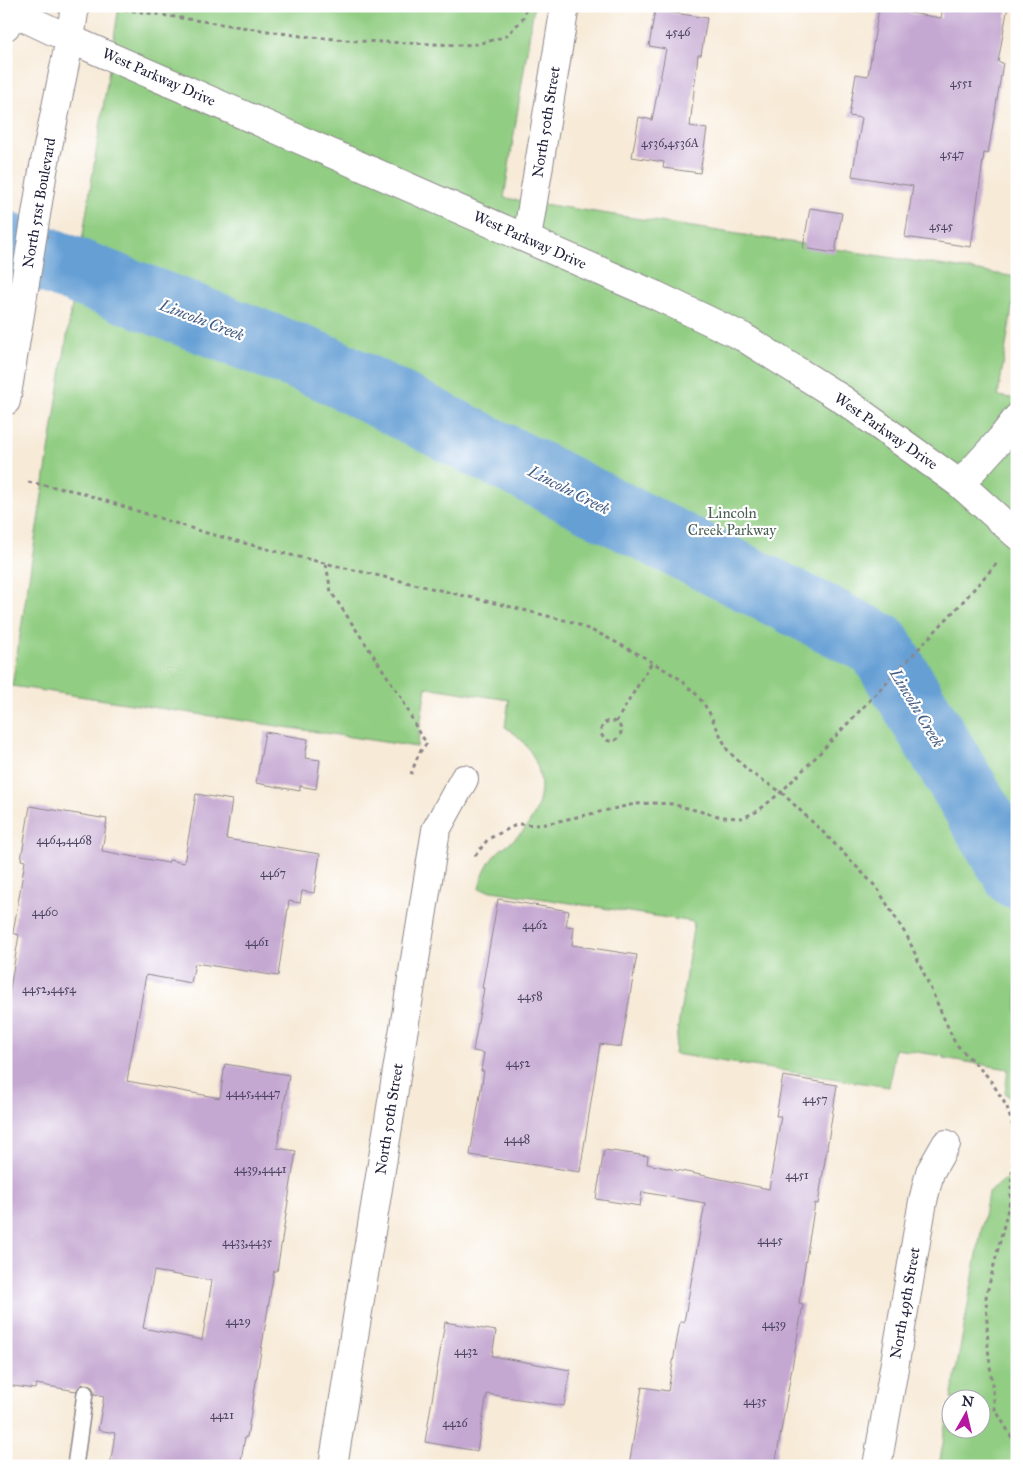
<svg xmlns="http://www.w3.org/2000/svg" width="1023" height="1472" viewBox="0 0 1023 1472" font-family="'IM FELL Great Primer',serif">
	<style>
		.green { fill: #91cd82; stroke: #5a785e }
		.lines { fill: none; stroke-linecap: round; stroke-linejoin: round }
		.river { stroke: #659fd4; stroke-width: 66 }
		.building { fill: #c5a8d1; fill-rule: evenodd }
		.lane-casing { stroke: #8c8689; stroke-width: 18 }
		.street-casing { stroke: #8c8689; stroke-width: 30 }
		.secondary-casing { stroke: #8c8689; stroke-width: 30 }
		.path { stroke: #8c8689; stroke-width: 3; stroke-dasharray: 4 4; stroke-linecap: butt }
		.lane { stroke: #fff; stroke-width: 15 }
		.street { stroke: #fff; stroke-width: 28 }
		.secondary { stroke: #fff; stroke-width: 28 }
		.labels { text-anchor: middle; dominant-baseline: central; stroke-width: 4.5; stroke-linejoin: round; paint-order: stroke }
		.number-label { font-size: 12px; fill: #4b4460 }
		.street-label { font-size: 15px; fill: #22223b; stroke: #fff }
		.park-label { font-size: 15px; fill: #495e54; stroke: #fff }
		.water-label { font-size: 16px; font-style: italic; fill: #405a80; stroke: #fff }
	</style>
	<rect width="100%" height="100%" fill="#fff"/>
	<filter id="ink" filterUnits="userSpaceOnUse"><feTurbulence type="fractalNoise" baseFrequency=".02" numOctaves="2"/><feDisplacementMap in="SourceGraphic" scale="10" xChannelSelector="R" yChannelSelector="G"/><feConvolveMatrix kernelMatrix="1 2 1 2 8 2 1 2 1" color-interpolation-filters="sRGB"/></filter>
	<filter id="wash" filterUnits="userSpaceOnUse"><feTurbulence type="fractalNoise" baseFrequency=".0096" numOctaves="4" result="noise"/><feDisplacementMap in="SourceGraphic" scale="20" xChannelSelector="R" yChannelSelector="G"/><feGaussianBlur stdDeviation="1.12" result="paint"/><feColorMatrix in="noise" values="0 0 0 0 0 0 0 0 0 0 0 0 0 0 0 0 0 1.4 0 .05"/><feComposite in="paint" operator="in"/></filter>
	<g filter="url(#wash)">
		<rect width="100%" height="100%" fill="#f7ead7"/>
		<g class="green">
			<path d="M 119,6 L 534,6 L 504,198 L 1017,277 L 998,396 L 1017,399 L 1017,1103 L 1005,1093 L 1008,1069 L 944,1058 L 944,1056 L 895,1049 L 889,1087 L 674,1054 L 694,922 L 479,889 C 483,872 490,857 504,847 C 513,840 523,833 529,823 C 553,789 538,747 505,727 L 509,700 L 426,687 L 417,747 L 12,686 Z"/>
			<path d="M 1017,1170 L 1017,1466 L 939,1466 L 950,1404 L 950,1430 L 980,1430 L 980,1400 L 951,1399 L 988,1193 C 997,1184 1008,1179 1017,1170 Z"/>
		</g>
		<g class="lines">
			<path class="river" d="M 6,244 L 326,368 L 879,645 L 1017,876"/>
		</g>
		<g id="blocks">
			<g class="building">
				<path d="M 943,6 L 1008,6 L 998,62 L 1003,63 L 988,154 L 984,153 L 971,247 L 905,237 L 913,186 L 852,176 L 862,118 L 849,116 L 856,74 L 868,76 L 879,8 L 941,18 Z"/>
				<path d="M 655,10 L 707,18 L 701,55 L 698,55 L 690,126 L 707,129 L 700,173 L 663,168 L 664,162 L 632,157 L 639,117 L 652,120 L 666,49 L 649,46 Z"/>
				<path d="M 810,208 L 842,213 L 835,253 L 803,248 Z"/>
				<path d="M 265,732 L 308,739 L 305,758 L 320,760 L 316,789 L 300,786 L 300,791 L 256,783 Z"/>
				<path d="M 196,794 L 232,800 L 226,839 L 320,854 L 314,893 L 302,891 L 300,903 L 289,901 L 278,976 L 195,963 L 191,983 L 146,975 L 127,1081 L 220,1098 L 225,1064 L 289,1075 L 277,1148 L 296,1151 L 277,1271 L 274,1271 L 247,1437 L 245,1437 L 240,1466 L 110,1466 L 115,1433 L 98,1430 L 104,1396 L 94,1394 L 94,1390 L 91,1386 L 86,1384 L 81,1385 L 76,1391 L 36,1384 L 35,1389 L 6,1385 L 6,1013 L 19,935 L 13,933 L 25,861 L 21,860 L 30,806 L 107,819 L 102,851 L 168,863 L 169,860 L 184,863 ZM 154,1271 L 212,1281 L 202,1340 L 143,1328 Z"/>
				<path d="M 498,899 L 569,911 L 566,926 L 574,927 L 572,945 L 637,955 L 621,1047 L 600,1044 L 580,1172 L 470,1155 L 484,1071 L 481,1071 L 484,1053 L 473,1051 L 484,988 L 482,988 Z"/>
				<path d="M 783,1076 L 837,1085 L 818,1204 L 815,1203 L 799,1303 L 803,1304 L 775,1466 L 629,1466 L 642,1387 L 668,1391 L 680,1322 L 684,1322 L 705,1203 L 642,1192 L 640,1206 L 596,1199 L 604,1150 L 648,1156 L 647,1164 L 769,1189 L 781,1116 L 776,1116 Z"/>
				<path d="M 445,1322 L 496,1331 L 492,1356 L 570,1370 L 564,1406 L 487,1394 L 477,1451 L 425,1442 Z"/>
			</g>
		</g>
	</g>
	<g filter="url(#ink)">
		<use href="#blocks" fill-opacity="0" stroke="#8c8689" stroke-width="1"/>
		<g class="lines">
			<defs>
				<path id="lane" d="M 75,1466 L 85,1393"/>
				<g id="street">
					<path d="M 6,9 L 70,39 L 655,295 L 743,337 L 842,399 L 960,484 L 1017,535"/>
					<path d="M 527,238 L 565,6"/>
					<path d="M 960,484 L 1000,440 L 1017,418"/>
					<path d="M 333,1466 L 436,830 L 464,779"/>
					<path d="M 877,1466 L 923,1201 L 930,1172 L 946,1144"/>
				</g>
				<g id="secondary">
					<path d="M 6,26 L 10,6"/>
					<path d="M 6,401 L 43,171 L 70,39 L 75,6"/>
				</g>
			</defs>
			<use href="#lane" class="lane-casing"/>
			<use href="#street" class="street-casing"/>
			<use href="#secondary" class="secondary-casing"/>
			<g class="path">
				<path d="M 108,7 L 301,36 L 358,41 L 459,45 L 477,44 L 493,40 L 506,36 L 522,20 L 527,6"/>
				<path d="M 28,482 L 75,491 L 203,532 L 286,554 L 499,604 L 572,622 L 602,635 L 642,656 L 680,679 L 698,696 L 708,710 L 728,751 L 751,773 L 781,792 L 827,836 L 877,888 L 908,938 L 955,1043 L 990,1079 L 1007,1107 L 1015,1134 L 1010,1201 L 986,1297 L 988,1348 L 995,1409 L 1017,1446"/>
				<path d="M 326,564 L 331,592 L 401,697 L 419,733 L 427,743 L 419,753 L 411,774"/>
				<circle cx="611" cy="731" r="10"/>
				<path d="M 616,722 L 652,662"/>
				<path d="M 475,856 L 488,839 L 518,824 L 541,825 L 635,804 L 653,803 L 672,804 L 722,817 L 742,818 L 758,811 L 781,792 L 814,759 L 957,608 L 998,562"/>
			</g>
			<use href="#lane" class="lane"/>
			<use href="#street" class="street"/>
			<use href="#secondary" class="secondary"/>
		</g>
	</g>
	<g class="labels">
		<g class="number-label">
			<text x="678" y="32">4546</text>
			<text x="961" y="83">4551</text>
			<text x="670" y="143">4536,4536A</text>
			<text x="952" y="154">4547</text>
			<text x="941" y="226">4545</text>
			<text x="64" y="840">4464,4468</text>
			<text x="273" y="873">4467</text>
			<text x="45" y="912">4460</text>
			<text x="535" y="925">4462</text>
			<text x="257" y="942">4461</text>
			<text x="49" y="989">4452,4454</text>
			<text x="530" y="996">4458</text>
			<text x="518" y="1063">4452</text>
			<text x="253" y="1093">4445,4447</text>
			<text x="815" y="1099">4457</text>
			<text x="517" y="1139">4448</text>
			<text x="260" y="1169">4439,4441</text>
			<text x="797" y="1175">4451</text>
			<text x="770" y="1240">4445</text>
			<text x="247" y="1242">4433,4435</text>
			<text x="238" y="1321">4429</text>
			<text x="774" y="1324">4439</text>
			<text x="466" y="1351">4432</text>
			<text x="755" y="1401">4435</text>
			<text x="222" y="1415">4421</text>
			<text x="455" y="1423">4426</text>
		</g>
		<g class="street-label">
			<text transform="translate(159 77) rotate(24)">West Parkway Drive</text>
			<text transform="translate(546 122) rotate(-81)">North 50th Street</text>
			<text transform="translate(39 203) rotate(-80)">North 51st Boulevard</text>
			<text transform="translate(530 240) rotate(24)">West Parkway Drive</text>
			<text transform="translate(886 431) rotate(35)">West Parkway Drive</text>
			<text transform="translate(389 1119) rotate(-81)">North 50th Street</text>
			<text transform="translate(905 1303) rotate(-80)">North 49th Street</text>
		</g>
		<g class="park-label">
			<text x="732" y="513">Lincoln<tspan x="732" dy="17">Creek Parkway</tspan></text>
		</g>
		<g class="water-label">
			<text transform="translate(202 320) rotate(21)">Lincoln Creek</text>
			<text transform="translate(569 490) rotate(27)">Lincoln Creek</text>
			<text transform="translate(917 708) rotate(59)">Lincoln Creek</text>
		</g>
	</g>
	<rect width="1023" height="1472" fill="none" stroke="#fff" stroke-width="25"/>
	<g transform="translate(966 1414) rotate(8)"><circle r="24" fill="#ffffff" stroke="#a7a7b1"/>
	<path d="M0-4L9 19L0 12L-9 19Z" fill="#b5179e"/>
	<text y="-8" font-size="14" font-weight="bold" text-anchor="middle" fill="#22223b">N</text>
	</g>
</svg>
